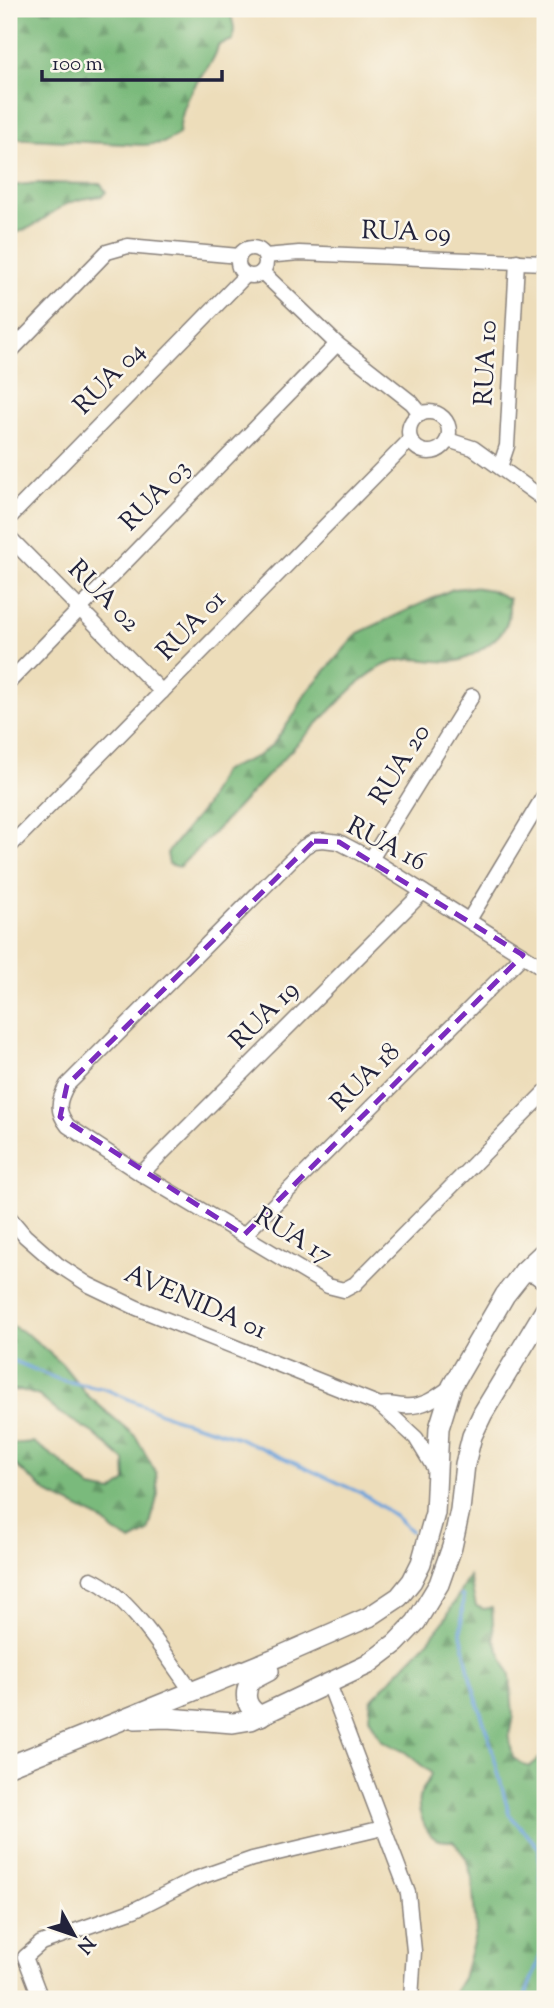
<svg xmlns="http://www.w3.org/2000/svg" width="554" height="2008" viewBox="0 0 554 2008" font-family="'Sorts Mill Goudy',serif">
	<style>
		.forest { fill: url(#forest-firs); stroke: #4e6e5b; stroke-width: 2 }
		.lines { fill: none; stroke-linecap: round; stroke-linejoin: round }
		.stream { stroke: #6ca2da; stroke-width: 3.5 }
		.minor-casing { stroke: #88807a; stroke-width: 17 }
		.secondary-casing { stroke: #88807a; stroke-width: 22 }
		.minor { stroke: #fff; stroke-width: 14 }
		.secondary { stroke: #fff; stroke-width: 19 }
		.marked { fill: none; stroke: #7b2cbf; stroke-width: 5; stroke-dasharray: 14 9; stroke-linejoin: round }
		.labels { text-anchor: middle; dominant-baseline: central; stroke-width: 5; stroke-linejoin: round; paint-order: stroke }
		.street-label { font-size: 26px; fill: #22223b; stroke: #fbf7ec }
	</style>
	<defs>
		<pattern id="forest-firs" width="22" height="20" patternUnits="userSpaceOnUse" patternTransform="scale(1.75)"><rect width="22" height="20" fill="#7aba7b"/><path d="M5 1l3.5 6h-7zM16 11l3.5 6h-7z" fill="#649766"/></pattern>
	</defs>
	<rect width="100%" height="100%" fill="#fbf7ec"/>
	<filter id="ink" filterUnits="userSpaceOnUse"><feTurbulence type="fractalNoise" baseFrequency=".0143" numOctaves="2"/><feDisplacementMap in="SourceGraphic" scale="14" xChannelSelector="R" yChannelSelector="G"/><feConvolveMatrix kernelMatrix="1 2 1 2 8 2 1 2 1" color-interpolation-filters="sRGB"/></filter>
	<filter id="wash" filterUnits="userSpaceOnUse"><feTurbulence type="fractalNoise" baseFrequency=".00686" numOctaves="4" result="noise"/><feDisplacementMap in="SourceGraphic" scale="28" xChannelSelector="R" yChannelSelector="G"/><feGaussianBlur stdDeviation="1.57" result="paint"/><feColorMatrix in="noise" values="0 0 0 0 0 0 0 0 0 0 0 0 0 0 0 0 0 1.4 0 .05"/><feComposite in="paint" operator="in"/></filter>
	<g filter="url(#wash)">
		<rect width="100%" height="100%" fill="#edddba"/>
		<g class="forest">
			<path d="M 9,9 L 230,9 L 234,28 L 233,40 L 218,45 C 216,59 205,70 197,82 C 186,99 180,115 179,134 L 163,143 L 143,145 L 9,138 Z"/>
			<path d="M 37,183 L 101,184 L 106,192 L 102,196 C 88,198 75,199 63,206 C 44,217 32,231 9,234 L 9,186 Z"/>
			<path d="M 472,587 L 491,590 L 509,599 C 510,622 507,630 489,644 C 482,649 474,655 466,658 C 443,669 414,650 383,666 C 362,677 344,697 327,714 C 276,763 231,818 179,867 L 169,864 L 167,853 L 205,806 L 222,771 L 258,756 L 273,744 L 296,712 L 305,694 L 358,633 L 453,589 Z"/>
			<path d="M 9,1324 L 30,1336 L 62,1364 L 87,1395 L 136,1437 L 156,1473 L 158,1494 L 148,1532 L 131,1541 L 115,1532 L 99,1518 L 49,1494 L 14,1464 L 12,1444 L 33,1442 L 56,1458 L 91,1488 L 112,1492 L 126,1481 L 125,1461 L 93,1433 L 58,1412 L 39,1396 L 21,1390 L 9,1391 Z"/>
			<path d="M 469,1576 L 476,1606 L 483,1609 L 492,1608 L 494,1639 L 510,1675 L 513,1716 L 509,1736 L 513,1758 L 529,1767 L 545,1754 L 545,1999 L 450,1999 L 463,1978 L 476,1932 L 472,1878 L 466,1858 L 453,1841 C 447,1841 441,1841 436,1839 C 425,1833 417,1810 419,1798 C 421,1790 429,1782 431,1773 L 405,1752 L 381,1740 L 369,1717 L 371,1700 L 428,1641 L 444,1621 Z"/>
		</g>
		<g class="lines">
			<g class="stream">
				<path d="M 9,1359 L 60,1380 L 105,1389 L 173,1418 L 237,1437 L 363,1494 L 395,1516 L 411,1531"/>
				<path d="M 461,1595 L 463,1597 L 461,1633 L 471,1681 L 491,1745 L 509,1814 L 539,1848 L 544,1913 L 542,1952 L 524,1999"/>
			</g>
		</g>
	</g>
	<g filter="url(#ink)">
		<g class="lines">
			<defs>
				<g id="minor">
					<circle cx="252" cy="262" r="14"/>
					<path d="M 265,256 L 299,253 L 545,263"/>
					<path d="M 262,272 L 337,344 L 412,403 L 421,414"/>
					<path d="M 9,353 L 107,252 L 128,246 L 239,256"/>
					<circle cx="429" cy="432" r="20"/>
					<path d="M 448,440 L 473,448 L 545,500"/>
					<path d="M 500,467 L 507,446 L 517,261"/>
					<path d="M 9,518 L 246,275"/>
					<path d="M 9,537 L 162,692"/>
					<path d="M 9,682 L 337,344"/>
					<path d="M 9,847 L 410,440"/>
					<path d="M 371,859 L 472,696"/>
					<path d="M 469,920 L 545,794"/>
					<path d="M 545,969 L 371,859 L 339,842 L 323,840 L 314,841 L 304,847 L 67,1085 C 58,1101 56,1111 68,1126 L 141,1174 L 328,1286 L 344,1290 L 355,1284 L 545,1092"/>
					<path d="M 141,1174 L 423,892"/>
					<path d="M 9,1217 L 25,1236 L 57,1264 L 89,1285 L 137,1308 L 380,1405 L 416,1438 L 436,1471"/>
					<path d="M 244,1235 L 523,955"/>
					<path d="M 380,1405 C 389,1403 394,1405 403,1406 C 423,1408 437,1397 452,1386"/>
					<path d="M 91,1579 C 130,1596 167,1657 192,1692"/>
					<path d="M 329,1684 L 408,1893 L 414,1951 L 411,1999"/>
					<path d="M 41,1999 L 25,1957 L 41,1943 L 134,1910 L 195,1879 L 252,1859 L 383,1828"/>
				</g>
				<g id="secondary">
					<path d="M 524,1271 L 536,1273 L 545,1280"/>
					<path d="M 261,1716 C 246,1708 243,1696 250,1681 L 269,1671"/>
					<path d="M 135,1719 L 168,1718 L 233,1723 L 251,1720 L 367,1665 L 396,1643 L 416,1622 L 439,1584 L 452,1547 L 460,1510 L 465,1464 L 472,1436 L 483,1413 L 545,1310"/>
					<path d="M 9,1766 L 280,1656 L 369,1617 L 399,1597 L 412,1581 L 421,1563 L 435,1513 L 439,1428 L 452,1386 L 505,1295 L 524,1271 L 545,1251"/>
				</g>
			</defs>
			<use href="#minor" class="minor-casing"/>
			<use href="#secondary" class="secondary-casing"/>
			<use href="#minor" class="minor"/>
			<use href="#secondary" class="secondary"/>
		</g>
	</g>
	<path class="marked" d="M 314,841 L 339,842 L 523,955 L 244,1235 L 60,1117 L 67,1085 Z"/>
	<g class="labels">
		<g class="street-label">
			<text transform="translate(406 233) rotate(2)">RUA 09</text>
			<text transform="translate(487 363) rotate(-87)">RUA 10</text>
			<text transform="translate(110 379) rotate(-46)">RUA 04</text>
			<text transform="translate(156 496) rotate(-46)">RUA 03</text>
			<text transform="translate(103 597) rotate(45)">RUA 02</text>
			<text transform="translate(192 626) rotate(-46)">RUA 01</text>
			<text transform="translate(401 765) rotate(-58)">RUA 20</text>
			<text transform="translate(386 845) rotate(28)">RUA 16</text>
			<text transform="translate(265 1016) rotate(-45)">RUA 19</text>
			<text transform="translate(366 1078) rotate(-45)">RUA 18</text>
			<text transform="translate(293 1237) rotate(31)">RUA 17</text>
			<text transform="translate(195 1303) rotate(23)">AVENIDA 01</text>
		</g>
	</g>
	<rect width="554" height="2008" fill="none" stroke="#fbf7ec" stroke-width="35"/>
	<g transform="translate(74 1935) rotate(130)" stroke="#fbf7ec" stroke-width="5" paint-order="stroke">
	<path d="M0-5L12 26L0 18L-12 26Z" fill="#22223b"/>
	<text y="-10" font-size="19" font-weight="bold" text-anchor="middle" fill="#22223b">N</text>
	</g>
	<path d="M42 70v10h180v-10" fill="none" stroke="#22223b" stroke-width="3.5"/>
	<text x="52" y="70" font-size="21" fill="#22223b" stroke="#fbf7ec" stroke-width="5" paint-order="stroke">100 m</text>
</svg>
